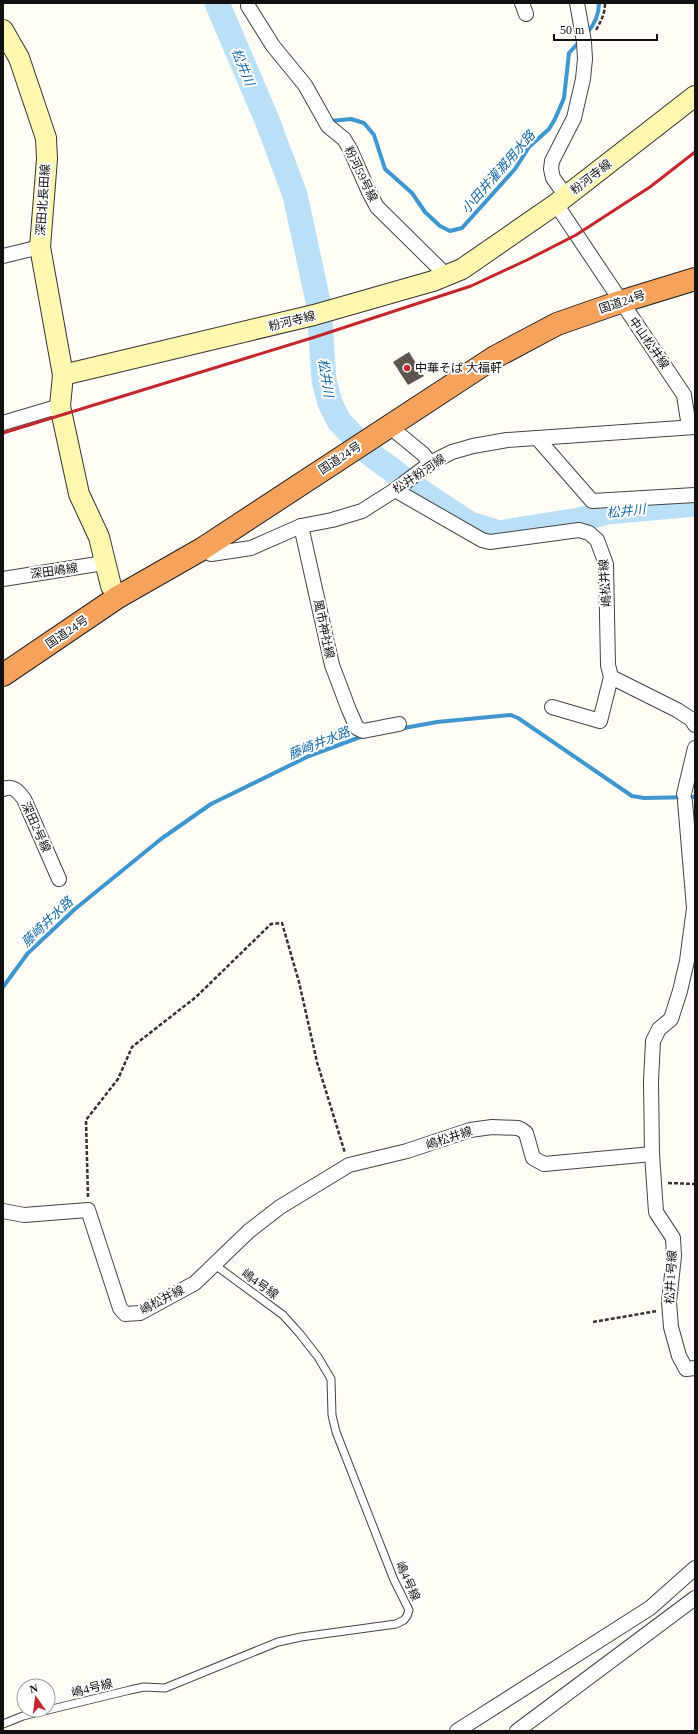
<svg xmlns="http://www.w3.org/2000/svg" width="698" height="1734" viewBox="0 0 698 1734" font-family="'Times New Roman','Noto Sans JP',serif">
	<style>
		.lines { fill: none; stroke-linecap: round; stroke-linejoin: round }
		.stream { stroke: #3f96cf; stroke-width: 4 }
		.river { stroke: #b9e0f7; stroke-width: 25 }
		.building { fill: url(#building-back-hatch) }
		.lane-casing { stroke: #444; stroke-width: 9 }
		.street-casing { stroke: #444; stroke-width: 16 }
		.secondary-casing { stroke: #333; stroke-width: 22 }
		.highway-casing { stroke: #222; stroke-width: 24 }
		.path { stroke: #333; stroke-width: 2.5; stroke-dasharray: 4 2; stroke-linecap: butt }
		.lane { stroke: #fff; stroke-width: 7 }
		.street { stroke: #fff; stroke-width: 14 }
		.secondary { stroke: #fff6b0; stroke-width: 20 }
		.highway { stroke: #f5a25d; stroke-width: 22 }
		.rail { stroke: #c4262e; stroke-width: 3 }
		.poi-dot { fill: #c4262e; stroke: #fff; stroke-width: 1.5 }
		.labels { text-anchor: middle; dominant-baseline: central; stroke-width: 4; stroke-linejoin: round; paint-order: stroke }
		.street-label { font-size: 12px; fill: #111; stroke: #fff }
		.poi-label { font-size: 12px; fill: #111; stroke: #fff; text-anchor: start }
		.water-label { font-size: 13px; font-style: italic; fill: #1768a6; stroke: #fff }
	</style>
	<defs>
		<pattern id="building-back-hatch" width="6" height="6" patternUnits="userSpaceOnUse"><rect width="6" height="6" fill="#5a524d"/><path d="M-1 5l2 2M0 0l6 6M5-1l2 2" fill="none" stroke="#6d6662"/></pattern>
	</defs>
	<rect width="100%" height="100%" fill="#fffdf5"/>
	<g class="lines">
		<g class="stream">
			<path d="M 587,33 C 594,25 599,14 599,3"/>
			<path d="M 331,121 L 351,119 L 364,123 L 374,135 L 385,169 L 412,193 L 425,212 L 440,226 L 450,231 L 462,228 L 515,169 L 529,147 L 549,129 L 555,119 L 564,98 L 569,53 L 581,40"/>
			<path d="M 399,729 L 437,722 L 511,715 L 518,718 L 632,796 L 644,798 L 695,797"/>
			<path d="M 3,987 L 28,953 L 75,909 L 161,839 L 211,804 L 309,756 L 363,736"/>
		</g>
		<path class="river" d="M 217,3 L 267,120 L 295,195 L 319,306 L 324,380 L 330,403 L 339,421 L 369,453 L 426,495 L 470,524 L 499,533 L 579,520 L 607,512 L 695,504"/>
	</g>
	<path class="building" d="M 409,352 L 424,376 L 408,385 L 393,362 Z"/>
	<g class="lines">
		<defs>
			<g id="lane">
				<path d="M 48,1710 L 130,1690 L 144,1687 L 165,1688 L 278,1642 L 301,1637 L 396,1624 L 404,1620 L 407,1616 L 409,1610 L 394,1580 L 336,1432 L 332,1415 L 331,1379 L 318,1357 L 300,1334 L 283,1315 L 215,1265"/>
				<path d="M 3,1724 L 23,1716 L 47,1710"/>
			</g>
			<g id="street">
				<path d="M 522,3 L 526,14"/>
				<path d="M 248,6 L 273,46 L 305,85 L 328,126 L 344,139 L 350,149 L 369,192 L 377,207 L 446,275"/>
				<path d="M 566,196 L 553,178 L 551,169 L 552,161 L 574,118 L 583,79 L 585,59 L 584,42 L 577,3"/>
				<path d="M 556,204 L 684,395 L 689,427"/>
				<path d="M 3,256 L 40,247"/>
				<path d="M 3,423 L 60,406"/>
				<path d="M 389,426 L 423,454 L 430,463"/>
				<path d="M 537,438 L 592,501 L 695,495"/>
				<path d="M 395,490 L 482,540 L 490,542 L 579,530 L 589,533 L 597,540 L 606,564 L 608,665 L 611,677 L 677,710 L 691,719 L 695,725"/>
				<path d="M 301,526 L 332,665 L 349,710 L 357,728 L 363,731 L 399,724"/>
				<path d="M 202,549 L 211,554 L 251,548 L 301,526 L 332,520 L 362,511 L 395,490 L 432,462 L 452,452 L 473,446 L 507,440 L 695,427"/>
				<path d="M 3,579 L 104,563"/>
				<path d="M 552,707 L 600,721 L 611,677"/>
				<path d="M 3,789 C 13,785 18,791 24,799 L 59,879"/>
				<path d="M 684,794 L 695,748"/>
				<path d="M 652,1154 L 656,1212 L 673,1238 L 674,1256 L 669,1302 L 671,1327 L 679,1356 L 686,1369 L 695,1368"/>
				<path d="M 3,1211 L 24,1215 L 88,1210 L 120,1308 L 125,1314 L 140,1313 L 195,1283 L 249,1231 L 280,1207 L 349,1165 L 407,1151 L 470,1130 L 492,1127 L 518,1128 L 522,1130 L 526,1133 L 533,1158 L 544,1164 L 652,1154 L 651,1081 L 653,1041 L 659,1029 L 671,1019 L 680,991 L 687,961 L 694,908 L 685,801"/>
				<path d="M 457,1731 L 650,1608 L 695,1568"/>
				<path d="M 517,1731 L 695,1598"/>
			</g>
			<g id="secondary">
				<path d="M 3,30 L 19,58 L 46,138 L 47,159 L 40,247 L 63,375 L 60,406 L 79,494 L 99,537 L 111,586 L 118,597"/>
				<path d="M 63,375 L 314,315 L 433,281 L 462,269 L 556,204 L 695,96"/>
			</g>
			<path id="highway" d="M 3,675 L 118,597 L 202,549 L 495,357 L 557,324 L 620,302 L 695,279"/>
		</defs>
		<use href="#lane" class="lane-casing"/>
		<use href="#street" class="street-casing"/>
		<use href="#secondary" class="secondary-casing"/>
		<use href="#highway" class="highway-casing"/>
		<g class="path">
			<path d="M 596,30 C 601,21 605,14 605,3"/>
			<path d="M 668,1183 L 695,1184"/>
			<path d="M 88,1197 L 86,1120 L 118,1079 L 132,1047 L 196,997 L 271,924 L 282,923 L 299,982 L 317,1062 L 345,1153"/>
			<path d="M 593,1322 L 657,1311"/>
		</g>
		<use href="#lane" class="lane"/>
		<use href="#street" class="street"/>
		<use href="#secondary" class="secondary"/>
		<use href="#highway" class="highway"/>
		<path class="rail" d="M 3,433 L 315,337 L 471,286 L 527,260 L 576,235 L 650,187 L 695,152"/>
	</g>
	<circle class="poi-dot" cx="407" cy="368" r="4"/>
	<g class="labels">
		<g class="street-label">
			<text transform="translate(361 174) rotate(64)">粉河59号線</text>
			<text transform="translate(591 177) rotate(-38)">粉河寺線</text>
			<text transform="translate(43 200) rotate(-86)">深田北長田線</text>
			<text transform="translate(622 302) rotate(-18)">国道24号</text>
			<text transform="translate(292 321) rotate(-14)">粉河寺線</text>
			<text transform="translate(649 343) rotate(55)">中山松井線</text>
			<text transform="translate(340 458) rotate(-33)">国道24号</text>
			<text transform="translate(419 474) rotate(-34)">松井粉河線</text>
			<text transform="translate(54 571) rotate(-8)">深田嶋線</text>
			<text transform="translate(605 583) rotate(-94)">嶋松井線</text>
			<text transform="translate(324 629) rotate(78)">風市神社線</text>
			<text transform="translate(67 632) rotate(-34)">国道24号</text>
			<text transform="translate(36 827) rotate(66)">深田2号線</text>
			<text transform="translate(449 1138) rotate(-18)">嶋松井線</text>
			<text transform="translate(671 1277) rotate(-87)">松井1号線</text>
			<text transform="translate(260 1284) rotate(36)">嶋4号線</text>
			<text transform="translate(162 1300) rotate(-27)">嶋松井線</text>
			<text transform="translate(408 1581) rotate(66)">嶋4号線</text>
			<text transform="translate(92 1688) rotate(-14)">嶋4号線</text>
		</g>
		<g class="poi-label">
			<text x="415" y="368">中華そば 大福軒</text>
		</g>
		<g class="water-label">
			<text transform="translate(243 67) rotate(68)">松井川</text>
			<text transform="translate(498 172) rotate(-49)">小田井灌漑用水路</text>
			<text transform="translate(326 378) rotate(81)">松井川</text>
			<text transform="translate(626 511) rotate(-6)">松井川</text>
			<text transform="translate(319 743) rotate(-22)">藤崎井水路</text>
			<text transform="translate(47 922) rotate(-44)">藤崎井水路</text>
		</g>
	</g>
	<rect width="698" height="1734" fill="none" stroke="#111111" stroke-width="8"/>
	<g transform="translate(36 1698) rotate(346)"><circle r="19" fill="#ffffff" stroke="#a0a0a0"/>
	<path d="M0-3L7 15L0 10L-7 15Z" fill="#c4262e"/>
	<text y="-6" font-size="11" font-weight="bold" text-anchor="middle" fill="#111111">N</text>
	</g>
	<path d="M554 34v6h103v-6" fill="none" stroke="#111111" stroke-width="2"/>
	<text x="560" y="34" font-size="12" fill="#111111" stroke="#ffffff" stroke-width="3" paint-order="stroke">50 m</text>
</svg>
